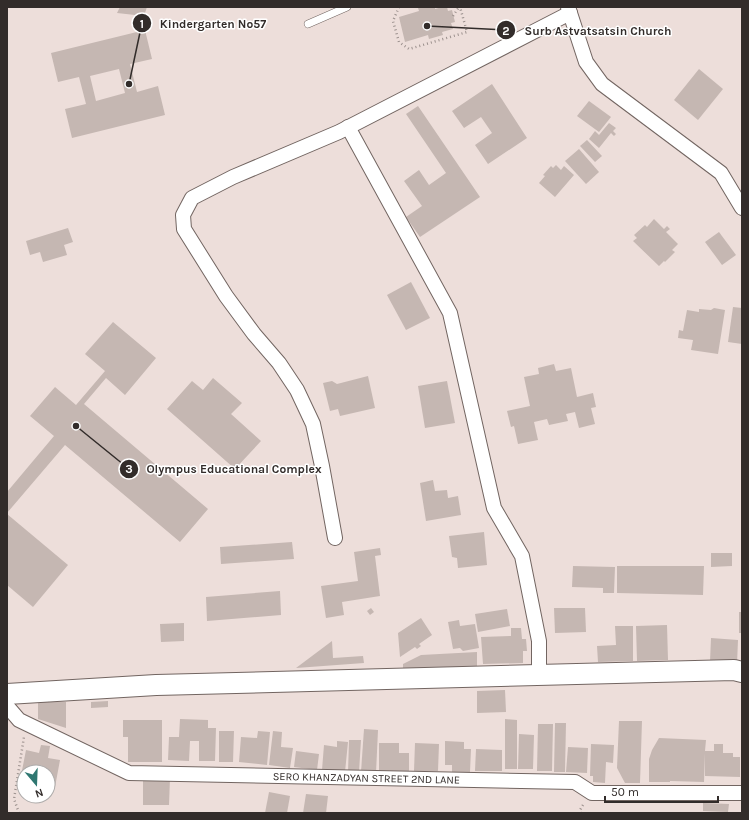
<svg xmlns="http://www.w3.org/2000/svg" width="749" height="820" viewBox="0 0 749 820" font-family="Karla,sans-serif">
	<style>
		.building { fill: #c5b7b2; fill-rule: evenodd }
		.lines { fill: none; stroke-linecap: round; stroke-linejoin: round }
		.lane-casing { stroke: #726561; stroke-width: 8 }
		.street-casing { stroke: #726561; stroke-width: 16 }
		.secondary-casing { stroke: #726561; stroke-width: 22 }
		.path { stroke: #9b908d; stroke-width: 2.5; stroke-dasharray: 1 3; stroke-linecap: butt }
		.lane { stroke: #fff; stroke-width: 7 }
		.street { stroke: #fff; stroke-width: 14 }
		.secondary { stroke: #fff; stroke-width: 20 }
		.labels { text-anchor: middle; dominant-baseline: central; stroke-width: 3; stroke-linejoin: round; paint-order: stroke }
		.street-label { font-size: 11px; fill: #322c2a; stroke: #fff }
		.leader { fill: none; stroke: #322c2a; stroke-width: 1.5 }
		.callout-dot { fill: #322c2a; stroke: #fff; stroke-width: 1.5 }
		.mark-label { font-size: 12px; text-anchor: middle; font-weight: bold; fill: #fff }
		.callout-label { font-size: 12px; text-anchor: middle; font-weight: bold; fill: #322c2a; stroke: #fff; stroke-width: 3; stroke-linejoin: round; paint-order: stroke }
	</style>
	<rect width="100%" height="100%" fill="#eddeda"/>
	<g class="building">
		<path d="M 120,7 L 147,7 L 144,16 L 117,13 Z"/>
		<path d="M 420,7 L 435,7 L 435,9 L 442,7 L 447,7 L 448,11 L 452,10 L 455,22 L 451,23 L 453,29 L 442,32 L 443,35 L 429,39 L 428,35 L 405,42 L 399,17 L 419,11 L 418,8 Z"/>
		<path d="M 145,30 L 152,59 L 130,64 L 137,92 L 158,86 L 165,115 L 72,138 L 65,109 L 86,104 L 79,77 L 58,82 L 51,53 ZM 119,69 L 125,93 L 96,101 L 90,76 Z"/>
		<path d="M 699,69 L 723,89 L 698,120 L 674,100 Z"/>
		<path d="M 492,84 L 527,138 L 488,164 L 475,145 L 492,133 L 481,117 L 464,128 L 452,111 Z"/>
		<path d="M 589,101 L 611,117 L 599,132 L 577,116 Z"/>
		<path d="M 418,106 L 480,197 L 420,237 L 406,217 L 422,206 L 404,181 L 419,170 L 429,185 L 446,173 L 406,114 Z"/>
		<path d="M 609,123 L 616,128 L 613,131 L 616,134 L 614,136 L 611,133 L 599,148 L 589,139 L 595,131 L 599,135 Z"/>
		<path d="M 587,140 L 602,156 L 595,162 L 580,146 Z"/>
		<path d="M 579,149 L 599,172 L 586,184 L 565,161 Z"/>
		<path d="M 556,165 L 561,170 L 564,166 L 574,175 L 555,197 L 539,183 L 545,176 L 543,175 L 551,166 L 553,168 Z"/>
		<path d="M 654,219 L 664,229 L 667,226 L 670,229 L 666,232 L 678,244 L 672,250 L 675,252 L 665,262 L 664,261 L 659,266 L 633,241 L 637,238 L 634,235 L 645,225 L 647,227 Z"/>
		<path d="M 68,228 L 73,242 L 64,245 L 67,255 L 43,262 L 40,252 L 30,255 L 26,241 Z"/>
		<path d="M 719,232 L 736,255 L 722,265 L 705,242 Z"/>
		<path d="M 411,282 L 430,318 L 406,330 L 387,295 Z"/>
		<path d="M 733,307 L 742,308 L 742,344 L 728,342 Z"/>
		<path d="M 714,308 L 725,310 L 718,354 L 691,350 L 693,340 L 678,338 L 679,330 L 683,331 L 687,310 L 699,312 L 699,309 L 711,310 Z"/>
		<path d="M 113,322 L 156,358 L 125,395 L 106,378 L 84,404 L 208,509 L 180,542 L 65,445 L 7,513 L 7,492 L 54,436 L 30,416 L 55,387 L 76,405 L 105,371 L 85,354 Z"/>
		<path d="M 554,364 L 556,371 L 571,368 L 577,397 L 593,393 L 596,407 L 591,408 L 595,424 L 579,428 L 575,412 L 566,414 L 568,421 L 549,425 L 547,419 L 534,422 L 538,440 L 518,444 L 514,426 L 511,427 L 507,411 L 530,406 L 524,377 L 539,374 L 538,368 Z"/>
		<path d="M 368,376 L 375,408 L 340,416 L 338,409 L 330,411 L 323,383 L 332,381 L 337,384 Z"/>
		<path d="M 213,378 L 242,403 L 231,414 L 261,441 L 235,469 L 167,409 L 192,381 L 203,390 Z"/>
		<path d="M 447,381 L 455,423 L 425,428 L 418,386 Z"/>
		<path d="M 433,480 L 435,491 L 447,490 L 448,498 L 458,496 L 461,515 L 426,521 L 420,483 Z"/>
		<path d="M 7,514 L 68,565 L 33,607 L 7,585 Z"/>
		<path d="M 484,532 L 487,565 L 458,568 L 457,558 L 452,557 L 449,536 Z"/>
		<path d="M 292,542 L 294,559 L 221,564 L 220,547 Z"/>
		<path d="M 380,548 L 381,555 L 375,556 L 380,596 L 342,602 L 344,615 L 326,618 L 321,586 L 358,581 L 354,552 Z"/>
		<path d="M 711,553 L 732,553 L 732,566 L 711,567 Z"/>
		<path d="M 573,566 L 615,567 L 614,593 L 603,593 L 603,588 L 572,587 Z"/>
		<path d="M 617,566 L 704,566 L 703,595 L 617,593 Z"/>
		<path d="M 280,591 L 281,615 L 207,621 L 206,597 Z"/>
		<path d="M 371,608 L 374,612 L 370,615 L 367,611 Z"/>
		<path d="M 554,608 L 585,608 L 586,632 L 555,633 Z"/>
		<path d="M 507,609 L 510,626 L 478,632 L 475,614 Z"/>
		<rect x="739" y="612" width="3" height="21"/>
		<path d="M 421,618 L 432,635 L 419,644 L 421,646 L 417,649 L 415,647 L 400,657 L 398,633 Z"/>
		<path d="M 459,620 L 460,626 L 475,624 L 479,648 L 463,651 L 460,648 L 453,649 L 448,622 Z"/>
		<path d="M 184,623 L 184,641 L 161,642 L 160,624 Z"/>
		<path d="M 667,625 L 668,660 L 637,661 L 636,626 Z"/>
		<path d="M 615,626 L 633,626 L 633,661 L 598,662 L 597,646 L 616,645 Z"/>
		<path d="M 511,628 L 521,628 L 522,639 L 526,639 L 527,651 L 523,651 L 523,663 L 483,664 L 481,637 L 511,636 Z"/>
		<path d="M 711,638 L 738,640 L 737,664 L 710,662 Z"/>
		<path d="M 332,641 L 333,658 L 363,656 L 364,663 L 296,668 Z"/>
		<path d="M 477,652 L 477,666 L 403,670 L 403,664 L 421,655 Z"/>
		<path d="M 505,690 L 506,712 L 477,713 L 477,691 Z"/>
		<path d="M 108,701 L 108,707 L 91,708 L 91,702 Z"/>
		<path d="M 38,702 L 66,702 L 66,728 L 38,719 Z"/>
		<path d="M 180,719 L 208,720 L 208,728 L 216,728 L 215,761 L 199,761 L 199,741 L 190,741 L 189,761 L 168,760 L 169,737 L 179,737 Z"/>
		<path d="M 505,719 L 517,720 L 517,769 L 505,769 Z"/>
		<path d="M 123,720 L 162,720 L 162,762 L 128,762 L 128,737 L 123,737 Z"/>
		<path d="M 619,721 L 642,721 L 640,783 L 625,783 L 617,768 Z"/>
		<path d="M 555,723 L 566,723 L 565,772 L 554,772 Z"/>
		<path d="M 538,724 L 553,724 L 552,771 L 537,771 Z"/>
		<path d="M 364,729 L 378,730 L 376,773 L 361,772 Z"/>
		<path d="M 219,731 L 234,731 L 233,762 L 219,762 Z"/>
		<path d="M 258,731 L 270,732 L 267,765 L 239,762 L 241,737 L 257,738 Z"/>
		<path d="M 273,731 L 282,732 L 281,747 L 293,748 L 290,768 L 269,765 Z"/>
		<path d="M 519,734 L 534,735 L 533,769 L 518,769 Z"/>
		<path d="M 659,738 L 706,740 L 705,751 L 714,751 L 714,744 L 723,744 L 723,753 L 733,753 L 733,757 L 740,757 L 740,777 L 705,776 L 705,753 L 704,782 L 670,781 L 670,782 L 649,782 L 649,759 L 652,750 Z"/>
		<path d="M 349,740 L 361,740 L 359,772 L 348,772 Z"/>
		<path d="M 337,741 L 348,742 L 345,772 L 322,770 L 324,745 L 337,747 Z"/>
		<path d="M 445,741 L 464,742 L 464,749 L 471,749 L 470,772 L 452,772 L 452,765 L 445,765 Z"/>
		<path d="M 379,743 L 399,743 L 399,753 L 409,753 L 409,773 L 379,772 Z"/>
		<path d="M 415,743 L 439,744 L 438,771 L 414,771 Z"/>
		<path d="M 591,744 L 614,745 L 613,763 L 606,762 L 605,783 L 593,782 L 593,776 L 590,776 Z"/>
		<path d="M 41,745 L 50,746 L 48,758 L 60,760 L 55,787 L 48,786 L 48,772 L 24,772 L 24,792 L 18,791 L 26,750 L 39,753 Z"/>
		<path d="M 568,747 L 588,748 L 587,773 L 566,772 Z"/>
		<path d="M 476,749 L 502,750 L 502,771 L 475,771 Z"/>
		<path d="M 296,751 L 319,754 L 317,770 L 294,767 Z"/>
		<path d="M 143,777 L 170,778 L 169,805 L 143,805 Z"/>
		<path d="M 269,792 L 290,796 L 287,813 L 265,813 Z"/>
		<path d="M 306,794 L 328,796 L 326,813 L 303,813 Z"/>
		<path d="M 703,803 L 729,804 L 728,812 L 703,811 Z"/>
	</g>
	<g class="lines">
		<defs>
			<path id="lane" d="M 308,24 L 347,7"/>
			<g id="street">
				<path d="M 568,7 L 586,62 L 602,84 L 721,173 L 742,208"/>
				<path d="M 348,127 L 450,313 L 494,508 L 522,556 L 539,641 L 539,674"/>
				<path d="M 335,538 L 322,466 L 313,424 L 297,390 L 279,363 L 254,334 L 226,296 L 184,229 L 183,215 L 192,198 L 233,177 L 339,132 L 570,13"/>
				<path id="s1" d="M 7,706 L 19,720 L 129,773 L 575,782 L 592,793 L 742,793"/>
			</g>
			<path id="secondary" d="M 7,694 L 156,685 L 734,670 L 742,672"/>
		</defs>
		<use href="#lane" class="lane-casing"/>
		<use href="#street" class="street-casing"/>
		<use href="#secondary" class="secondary-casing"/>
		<g class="path">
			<path d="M 399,7 L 393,21 L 399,42 L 409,49 L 467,32 L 460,7"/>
			<path d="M 453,16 L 459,7"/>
			<path d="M 19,813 L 14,799 L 24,737"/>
			<path d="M 581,813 L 580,810 L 583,805"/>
		</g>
		<use href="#lane" class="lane"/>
		<use href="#street" class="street"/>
		<use href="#secondary" class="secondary"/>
	</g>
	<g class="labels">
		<g class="street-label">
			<text stroke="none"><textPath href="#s1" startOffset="378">SERO KHANZADYAN STREET 2ND LANE</textPath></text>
		</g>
	</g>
	<path class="leader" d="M129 84L142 23M427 26L506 30M76 426L129 469"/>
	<g class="callout-dot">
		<circle cx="129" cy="84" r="4"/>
		<circle cx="427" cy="26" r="4"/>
		<circle cx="76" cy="426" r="4"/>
		<circle cx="142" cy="23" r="10"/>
		<circle cx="506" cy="30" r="10"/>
		<circle cx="129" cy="469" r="10"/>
	</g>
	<g class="mark-label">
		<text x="142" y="28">1</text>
		<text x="506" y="35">2</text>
		<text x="129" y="473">3</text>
	</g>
	<g class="callout-label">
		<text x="213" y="28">Kindergarten No57</text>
		<text x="598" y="35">Surb Astvatsatsin Church</text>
		<text x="234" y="473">Olympus Educational Complex</text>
	</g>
	<rect width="749" height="820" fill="none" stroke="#322c2a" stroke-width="16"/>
	<g transform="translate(36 784) rotate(161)"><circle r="19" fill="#ffffff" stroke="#adabaa"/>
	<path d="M0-3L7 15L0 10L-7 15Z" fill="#2f7771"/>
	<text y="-6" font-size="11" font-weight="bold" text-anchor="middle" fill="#322c2a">N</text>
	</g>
	<path d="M605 796v6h113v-6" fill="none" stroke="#322c2a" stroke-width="2"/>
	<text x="611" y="796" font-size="12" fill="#322c2a" stroke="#ffffff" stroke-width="3" paint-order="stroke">50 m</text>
</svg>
